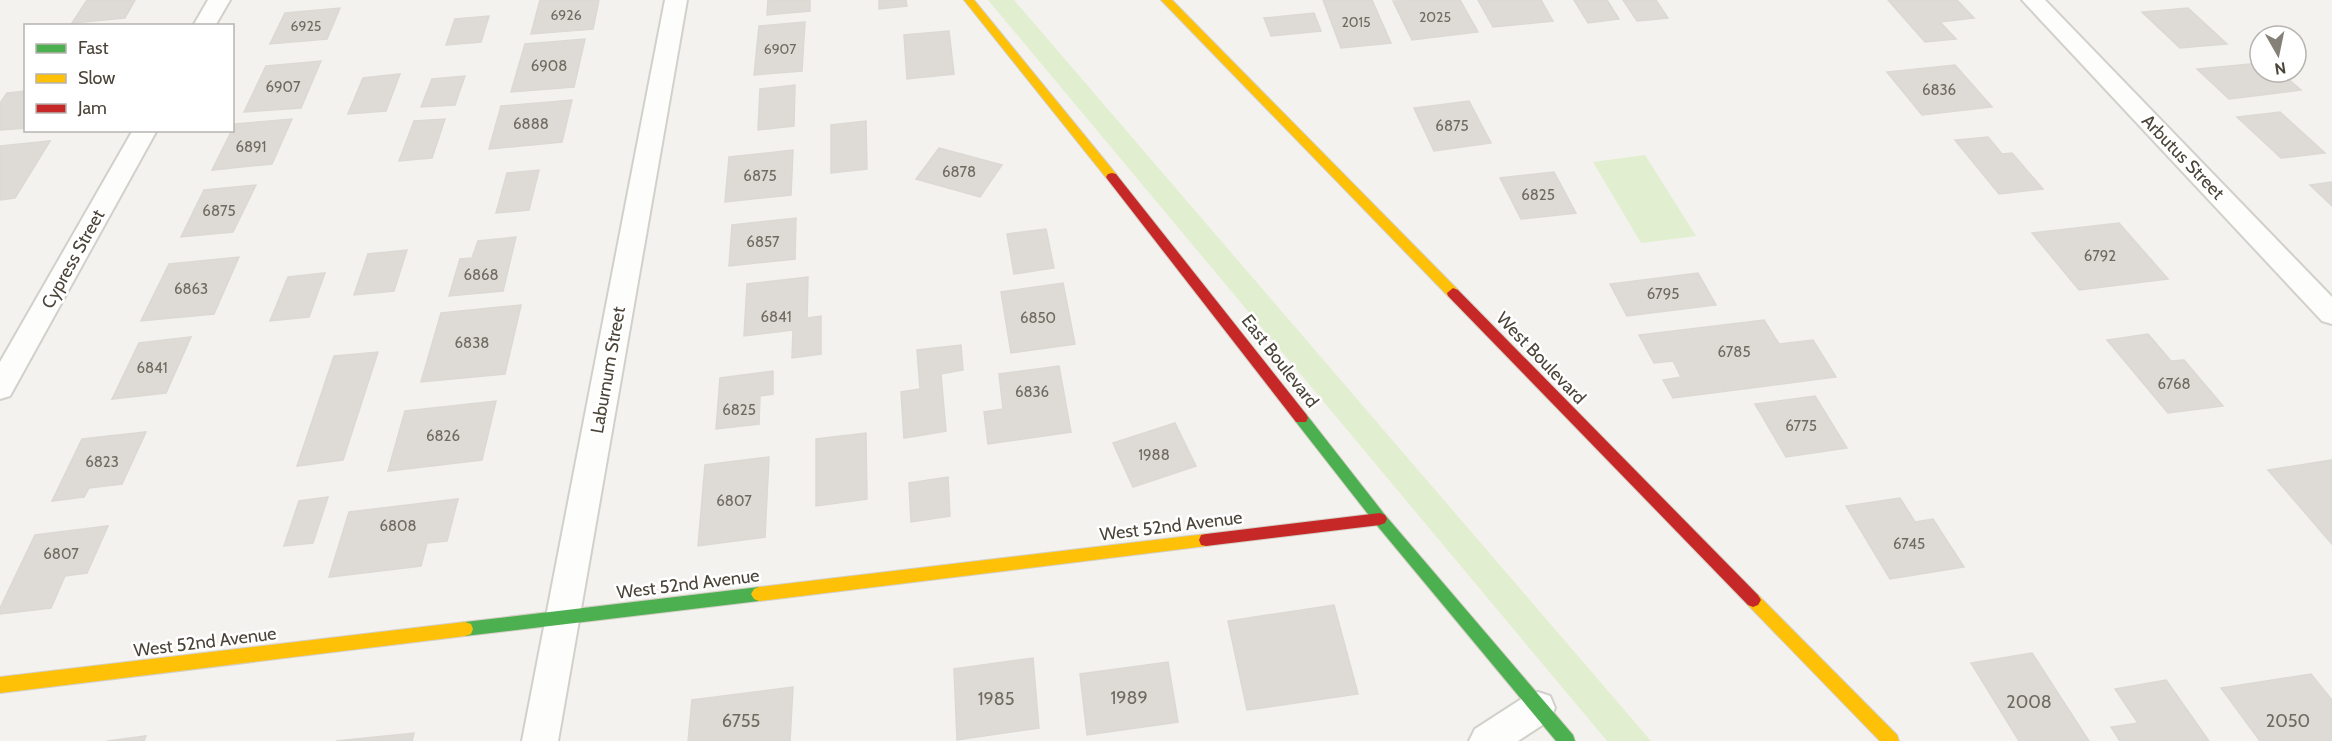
<svg xmlns="http://www.w3.org/2000/svg" width="2332" height="741" viewBox="0 0 2332 741" font-family="Cabin,sans-serif">
	<style>
		.green { fill: #e1eecf }
		.building { fill: #dedbd6; stroke: #dcd9d4; stroke-width: 1.5 }
		.lines { fill: none; stroke-linecap: round; stroke-linejoin: round }
		.street-casing { stroke: #d2d0cb; stroke-width: 4 }
		.fast-casing { stroke: #d3cfc5; stroke-width: 2 }
		.slow-casing { stroke: #d3cfc5; stroke-width: 2 }
		.jam-casing { stroke: #d3cfc5; stroke-width: 2 }
		.street { fill: #fdfdfc; fill-rule: evenodd }
		.fast { fill: #4caf50; fill-rule: evenodd }
		.slow { fill: #ffc107; fill-rule: evenodd }
		.jam { fill: #c62828; fill-rule: evenodd }
		.labels { text-anchor: middle; dominant-baseline: central; stroke-width: 5; stroke-linejoin: round; paint-order: stroke }
		.far-number-label { font-size: 14px; fill: #706a61 }
		.number-label { font-size: 15px; fill: #706a61 }
		.street-label { font-size: 18px; fill: #4b4439; stroke: #fff }
		.near-number-label { font-size: 18px; fill: #706a61 }
	</style>
	<rect width="100%" height="100%" fill="#f4f2ee"/>
	<g class="green">
		<path d="M 988,0 L 1014,0 L 1651,741 L 1607,741 Z"/>
		<path d="M 1645,155 L 1696,236 L 1641,243 L 1593,162 Z"/>
	</g>
	<g class="building">
		<path d="M 87,0 L 135,0 L 125,18 L 72,23 Z"/>
		<path d="M 540,0 L 599,0 L 593,29 L 531,34 Z"/>
		<path d="M 768,0 L 810,0 L 810,11 L 767,15 Z"/>
		<path d="M 879,0 L 906,0 L 907,6 L 879,9 Z"/>
		<path d="M 1323,0 L 1372,0 L 1391,43 L 1341,48 Z"/>
		<path d="M 1460,0 L 1478,32 L 1412,40 L 1393,1 Z"/>
		<path d="M 1478,0 L 1541,0 L 1553,21 L 1493,27 Z"/>
		<path d="M 1574,0 L 1607,0 L 1619,19 L 1588,23 Z"/>
		<path d="M 1623,0 L 1656,0 L 1668,18 L 1637,21 Z"/>
		<path d="M 1888,0 L 1957,0 L 1974,18 L 1940,22 L 1956,39 L 1925,42 Z"/>
		<path d="M 340,8 L 327,39 L 270,44 L 285,13 Z"/>
		<path d="M 2188,8 L 2227,44 L 2180,48 L 2142,12 Z"/>
		<path d="M 1314,13 L 1321,31 L 1271,36 L 1264,18 Z"/>
		<path d="M 489,16 L 481,42 L 446,45 L 455,19 Z"/>
		<path d="M 805,22 L 802,71 L 754,75 L 759,26 Z"/>
		<path d="M 949,31 L 954,74 L 907,79 L 904,35 Z"/>
		<path d="M 585,39 L 574,87 L 511,92 L 525,44 Z"/>
		<path d="M 321,61 L 301,108 L 244,112 L 266,66 Z"/>
		<path d="M 2260,63 L 2260,72 L 2280,72 L 2301,90 L 2229,99 L 2197,69 Z"/>
		<path d="M 1955,65 L 1992,107 L 1922,115 L 1887,72 Z"/>
		<path d="M 400,74 L 386,111 L 348,114 L 363,78 Z"/>
		<path d="M 465,76 L 455,105 L 421,107 L 432,79 Z"/>
		<path d="M 795,85 L 794,126 L 758,130 L 760,89 Z"/>
		<path d="M 26,91 L 26,128 L 0,130 L 0,103 L 7,93 Z"/>
		<path d="M 572,100 L 562,142 L 489,149 L 501,106 Z"/>
		<path d="M 1469,101 L 1491,143 L 1434,151 L 1414,108 Z"/>
		<path d="M 2280,112 L 2325,153 L 2281,158 L 2237,117 Z"/>
		<path d="M 292,119 L 272,164 L 212,170 L 235,124 Z"/>
		<path d="M 445,119 L 432,158 L 399,161 L 414,121 Z"/>
		<path d="M 866,121 L 867,169 L 831,173 L 831,125 Z"/>
		<path d="M 1988,137 L 2002,154 L 2012,153 L 2043,189 L 1999,194 L 1955,140 Z"/>
		<path d="M 50,141 L 15,198 L 0,200 L 0,146 Z"/>
		<path d="M 939,148 L 1002,165 L 980,197 L 916,179 Z"/>
		<path d="M 793,150 L 791,195 L 725,202 L 729,157 Z"/>
		<path d="M 539,170 L 529,210 L 496,213 L 507,173 Z"/>
		<path d="M 1554,172 L 1576,213 L 1521,219 L 1500,178 Z"/>
		<path d="M 2332,182 L 2332,206 L 2310,185 Z"/>
		<path d="M 256,185 L 233,232 L 181,237 L 204,190 Z"/>
		<path d="M 796,218 L 795,259 L 729,266 L 732,225 Z"/>
		<path d="M 2119,223 L 2168,279 L 2079,290 L 2032,233 Z"/>
		<path d="M 1046,229 L 1054,268 L 1014,274 L 1007,234 Z"/>
		<path d="M 516,237 L 503,291 L 449,296 L 460,259 L 472,258 L 478,241 Z"/>
		<path d="M 407,250 L 394,291 L 354,295 L 368,254 Z"/>
		<path d="M 239,257 L 214,314 L 141,321 L 169,264 Z"/>
		<path d="M 325,273 L 309,317 L 270,321 L 288,277 Z"/>
		<path d="M 1698,273 L 1716,305 L 1627,316 L 1610,284 Z"/>
		<path d="M 808,277 L 807,318 L 821,316 L 821,354 L 792,358 L 793,330 L 744,336 L 747,284 Z"/>
		<path d="M 1063,283 L 1075,344 L 1011,353 L 1001,292 Z"/>
		<path d="M 521,305 L 505,374 L 421,382 L 441,313 Z"/>
		<path d="M 1764,320 L 1779,344 L 1813,340 L 1836,377 L 1673,398 L 1663,380 L 1681,377 L 1673,361 L 1654,363 L 1639,335 Z"/>
		<path d="M 2148,334 L 2171,361 L 2184,360 L 2223,406 L 2168,413 L 2107,340 Z"/>
		<path d="M 191,337 L 166,393 L 112,399 L 139,343 Z"/>
		<path d="M 961,345 L 963,370 L 941,374 L 946,431 L 904,438 L 901,392 L 920,389 L 917,350 Z"/>
		<path d="M 378,352 L 343,460 L 297,466 L 334,356 Z"/>
		<path d="M 1059,366 L 1071,432 L 988,444 L 984,412 L 1003,409 L 999,374 Z"/>
		<path d="M 773,371 L 773,394 L 760,396 L 759,424 L 716,429 L 720,378 Z"/>
		<path d="M 1815,396 L 1847,448 L 1786,457 L 1755,404 Z"/>
		<path d="M 496,401 L 482,460 L 388,471 L 405,411 Z"/>
		<path d="M 1175,423 L 1196,466 L 1133,487 L 1113,443 Z"/>
		<path d="M 146,432 L 122,484 L 89,488 L 84,497 L 52,501 L 82,439 Z"/>
		<path d="M 866,433 L 867,499 L 816,506 L 816,439 Z"/>
		<path d="M 769,457 L 765,537 L 698,546 L 705,465 Z"/>
		<path d="M 2331,460 L 2332,461 L 2332,544 L 2268,470 Z"/>
		<path d="M 948,477 L 950,516 L 911,522 L 909,483 Z"/>
		<path d="M 328,497 L 313,543 L 284,546 L 299,501 Z"/>
		<path d="M 1900,498 L 1915,522 L 1933,519 L 1964,567 L 1890,579 L 1846,506 Z"/>
		<path d="M 458,499 L 447,541 L 427,543 L 421,566 L 329,577 L 349,512 Z"/>
		<path d="M 108,526 L 87,573 L 65,576 L 51,608 L 0,614 L 0,608 L 35,535 Z"/>
		<path d="M 1334,605 L 1358,694 L 1247,710 L 1228,621 Z"/>
		<path d="M 2032,653 L 2089,741 L 2019,741 L 1971,663 Z"/>
		<path d="M 1033,658 L 1039,728 L 957,740 L 954,669 Z"/>
		<path d="M 1168,662 L 1178,722 L 1087,735 L 1080,674 Z"/>
		<path d="M 2311,674 L 2332,700 L 2332,741 L 2260,741 L 2221,688 Z"/>
		<path d="M 2166,680 L 2209,741 L 2120,741 L 2111,727 L 2138,723 L 2115,689 Z"/>
		<path d="M 793,687 L 790,741 L 688,741 L 692,700 Z"/>
		<path d="M 414,733 L 412,741 L 336,741 Z"/>
		<path d="M 146,736 L 144,741 L 107,741 Z"/>
	</g>
	<g class="lines">
		<defs>
			<g id="street">
				<path d="M 208,0 L 230,0 L 215,26 L 193,26 Z"/>
				<path d="M 665,0 L 687,0 L 558,741 L 522,741 Z"/>
				<path d="M 2022,0 L 2045,0 L 2332,297 L 2332,324 L 2322,321 Z"/>
				<path d="M 133,130 L 157,130 L 10,396 L 0,399 L 0,362 Z"/>
				<path d="M 1538,692 L 1550,696 L 1555,708 L 1550,720 L 1518,741 L 1469,741 L 1475,729 L 1526,696 Z"/>
			</g>
			<g id="fast">
				<path d="M 1301,412 L 1306,414 L 1385,515 L 1573,735 L 1575,741 L 1556,741 L 1375,523 L 1296,422 L 1294,418 L 1296,414 Z"/>
				<path d="M 759,587 L 764,589 L 767,594 L 764,599 L 759,601 L 465,636 L 459,634 L 457,629 L 459,624 L 465,622 Z"/>
			</g>
			<g id="slow">
				<path d="M 964,0 L 974,0 L 1116,174 L 1118,177 L 1116,180 L 1108,180 Z"/>
				<path d="M 1161,0 L 1172,0 L 1458,290 L 1459,293 L 1458,296 L 1448,296 Z"/>
				<path d="M 1206,534 L 1211,535 L 1213,540 L 1211,545 L 1206,546 L 759,601 L 754,599 L 751,594 L 754,589 L 759,587 Z"/>
				<path d="M 1753,593 L 1758,595 L 1897,735 L 1899,741 L 1880,741 L 1748,605 L 1745,600 L 1748,595 Z"/>
				<path d="M 465,622 L 471,624 L 473,629 L 471,634 L 465,636 L 0,693 L 0,677 Z"/>
			</g>
			<g id="jam">
				<path d="M 1112,173 L 1116,174 L 1306,414 L 1308,418 L 1306,422 L 1296,422 L 1108,180 L 1106,177 L 1108,174 Z"/>
				<path d="M 1453,288 L 1458,290 L 1758,595 L 1761,600 L 1758,605 L 1753,607 L 1748,605 L 1448,296 L 1447,293 Z"/>
				<path d="M 1380,513 L 1385,515 L 1387,519 L 1385,523 L 1380,525 L 1206,546 L 1201,545 L 1199,540 L 1201,535 L 1206,534 Z"/>
			</g>
		</defs>
		<use href="#street" class="street-casing"/>
		<use href="#fast" class="fast-casing"/>
		<use href="#slow" class="slow-casing"/>
		<use href="#jam" class="jam-casing"/>
		<use href="#street" class="street"/>
		<use href="#fast" class="fast"/>
		<use href="#slow" class="slow"/>
		<use href="#jam" class="jam"/>
	</g>
	<g class="labels">
		<g class="far-number-label">
			<text x="566" y="15">6926</text>
			<text x="1435" y="17">2025</text>
			<text x="1356" y="22">2015</text>
			<text x="306" y="26">6925</text>
			<text x="780" y="49">6907</text>
		</g>
		<g class="number-label">
			<text x="549" y="66">6908</text>
			<text x="283" y="87">6907</text>
			<text x="1939" y="90">6836</text>
			<text x="531" y="124">6888</text>
			<text x="1452" y="126">6875</text>
			<text x="251" y="147">6891</text>
			<text x="959" y="172">6878</text>
			<text x="760" y="176">6875</text>
			<text x="1538" y="195">6825</text>
			<text x="219" y="211">6875</text>
			<text x="763" y="242">6857</text>
			<text x="2100" y="256">6792</text>
			<text x="481" y="275">6868</text>
			<text x="191" y="289">6863</text>
			<text x="1663" y="294">6795</text>
			<text x="776" y="317">6841</text>
			<text x="1038" y="318">6850</text>
			<text x="472" y="343">6838</text>
			<text x="1734" y="352">6785</text>
			<text x="152" y="368">6841</text>
			<text x="2174" y="384">6768</text>
			<text x="1032" y="392">6836</text>
			<text x="739" y="410">6825</text>
			<text x="1801" y="426">6775</text>
			<text x="443" y="436">6826</text>
			<text x="1154" y="455">1988</text>
			<text x="102" y="462">6823</text>
			<text x="734" y="501">6807</text>
			<text x="398" y="526">6808</text>
			<text x="1909" y="544">6745</text>
			<text x="61" y="554">6807</text>
		</g>
		<g class="street-label">
			<text transform="translate(2183 157) rotate(46)">Arbutus Street</text>
			<text transform="translate(73 259) rotate(-61)">Cypress Street</text>
			<text transform="translate(1541 358) rotate(46)">West Boulevard</text>
			<text transform="translate(1280 361) rotate(52)">East Boulevard</text>
			<text transform="translate(608 370) rotate(-80)">Laburnum Street</text>
			<text transform="translate(1171 526) rotate(-7)">West 52nd Avenue</text>
			<text transform="translate(688 584) rotate(-7)">West 52nd Avenue</text>
			<text transform="translate(205 642) rotate(-7)">West 52nd Avenue</text>
		</g>
		<g class="near-number-label">
			<text x="1129" y="698">1989</text>
			<text x="996" y="699">1985</text>
			<text x="2029" y="702">2008</text>
			<text x="741" y="721">6755</text>
			<text x="2288" y="721">2050</text>
		</g>
	</g>
	<rect x="24" y="24" width="210" height="108" fill="#ffffff" stroke="#b7b4b0" stroke-width="1.5"/>
	<rect x="36" y="44" width="30" height="9" fill="#4caf50" stroke="#b7b4b0" stroke-width="1.5"/>
	<text x="78" y="54" font-size="18" fill="#4b4439">Fast</text>
	<rect x="36" y="74" width="30" height="9" fill="#ffc107" stroke="#b7b4b0" stroke-width="1.5"/>
	<text x="78" y="84" font-size="18" fill="#4b4439">Slow</text>
	<rect x="36" y="104" width="30" height="9" fill="#c62828" stroke="#b7b4b0" stroke-width="1.5"/>
	<text x="78" y="114" font-size="18" fill="#4b4439">Jam</text>
	<g transform="translate(2278 54) rotate(171)"><circle r="28" fill="#ffffff" stroke="#b7b4b0" stroke-width="1.5"/>
	<path d="M0-4.5L10 22L0 15L-10 22Z" fill="#868178"/>
	<text y="-9" font-size="16" font-weight="bold" text-anchor="middle" fill="#4b4439">N</text>
	</g>
</svg>
